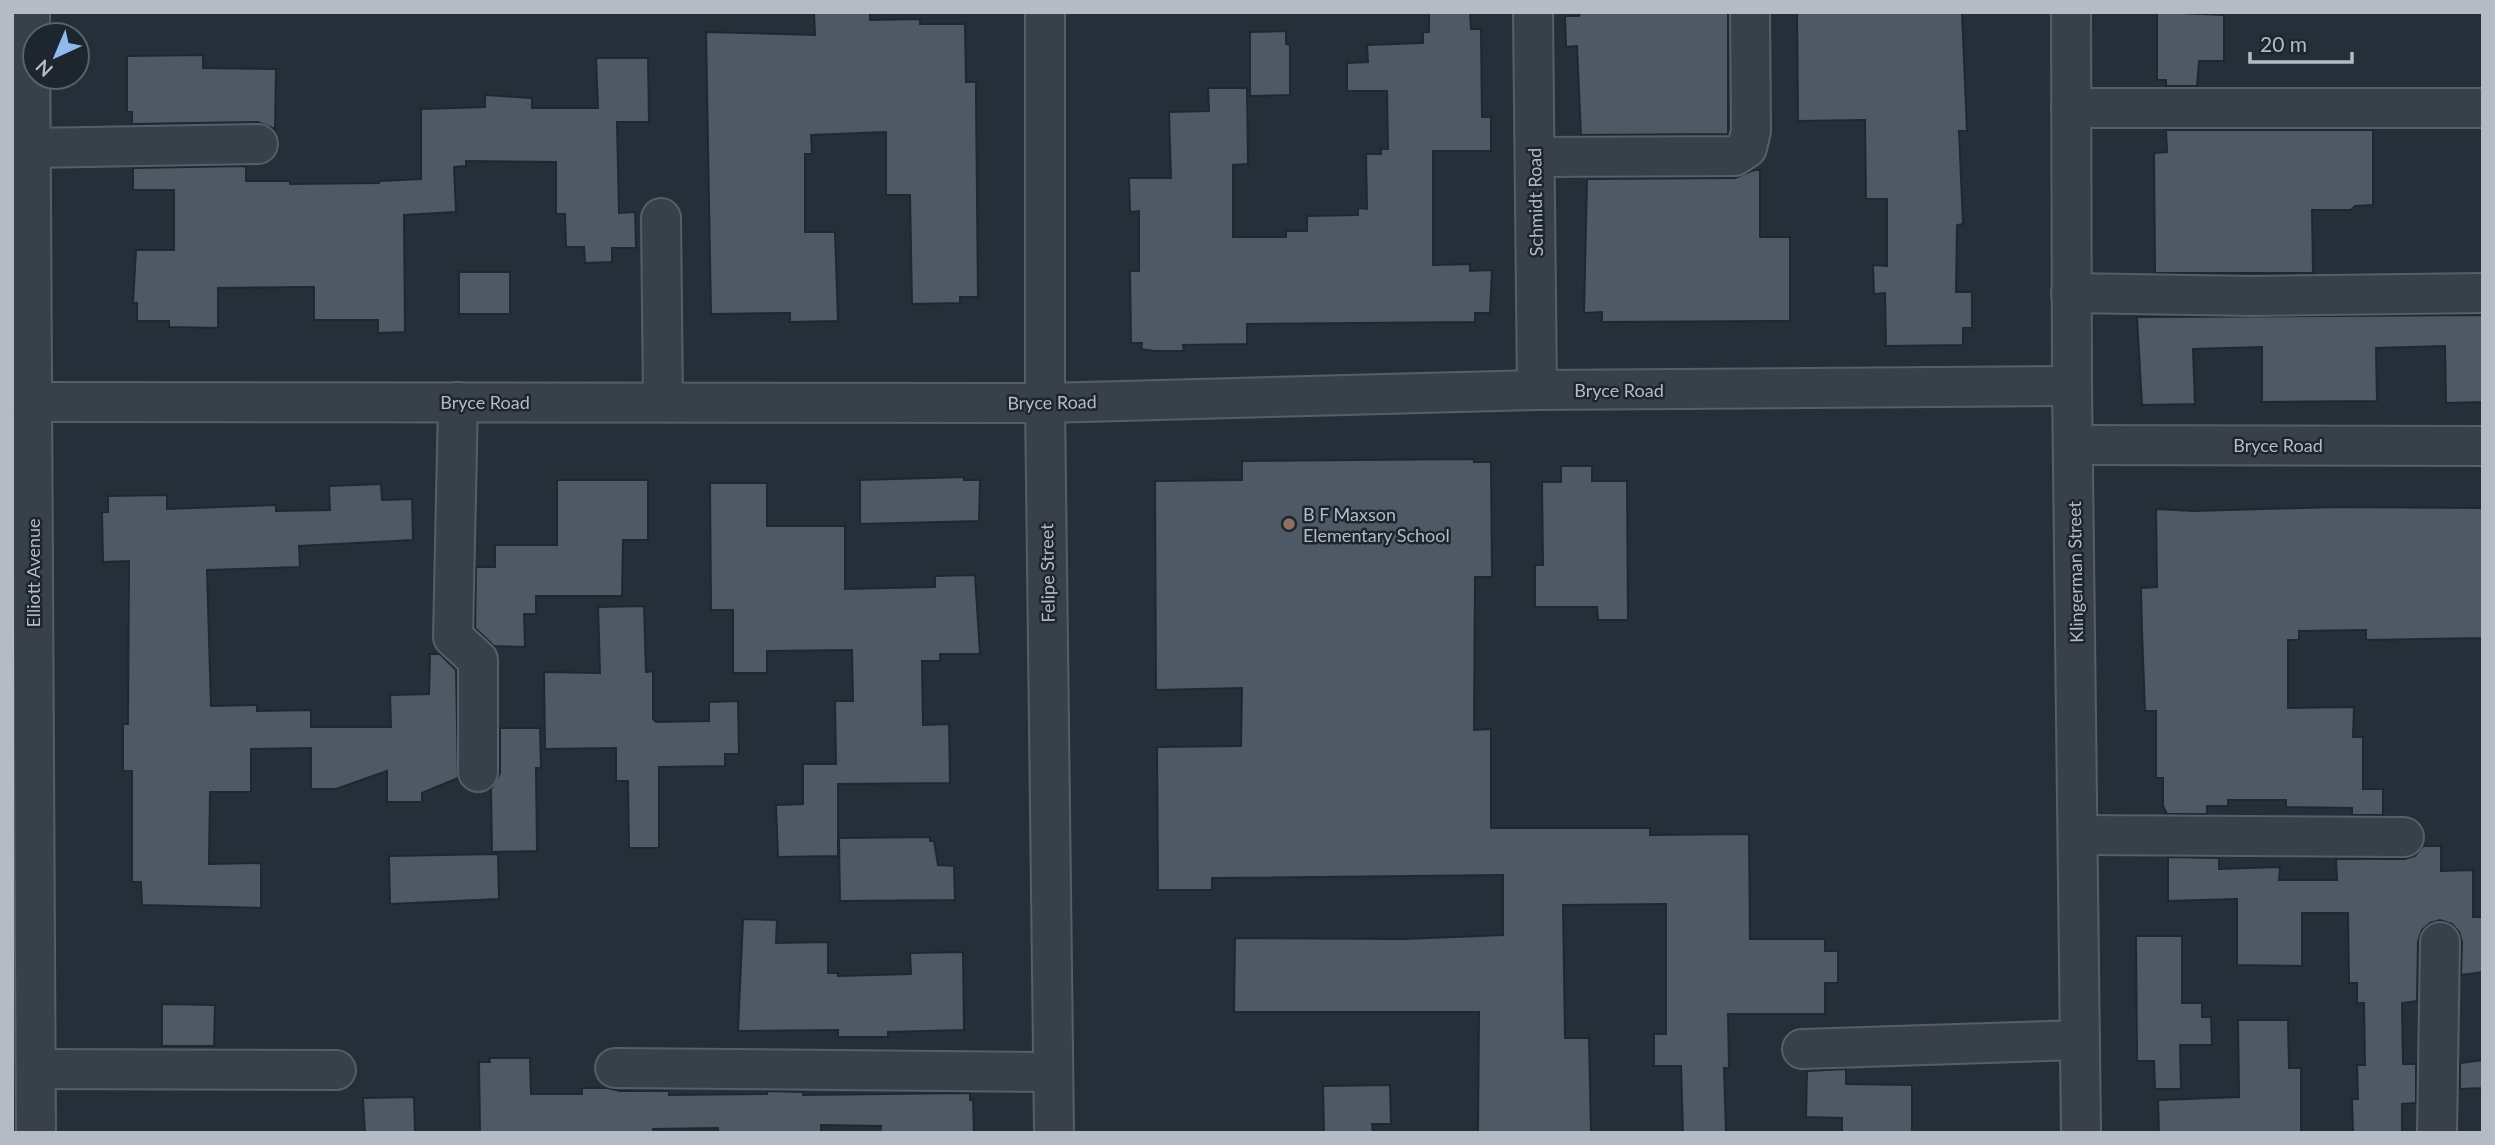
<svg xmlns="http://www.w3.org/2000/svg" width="2495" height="1145" viewBox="0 0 2495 1145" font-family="Lato,sans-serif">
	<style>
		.building { fill: #4e5965; stroke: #1f2831; stroke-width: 2 }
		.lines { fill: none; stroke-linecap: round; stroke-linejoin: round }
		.minor-casing { stroke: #565e68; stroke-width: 42 }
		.minor { stroke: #38414a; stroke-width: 38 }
		.education-dot { fill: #8d6e63; stroke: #1d262f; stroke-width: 2.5 }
		.labels { text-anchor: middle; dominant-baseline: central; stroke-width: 5; stroke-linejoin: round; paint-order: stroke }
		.street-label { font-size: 18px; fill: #b4bbc5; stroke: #1d262f }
		.poi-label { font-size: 18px; fill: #b4bbc5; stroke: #1d262f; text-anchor: start }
	</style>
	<rect width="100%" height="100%" fill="#252f39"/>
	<g class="building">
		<path d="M 814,12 L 870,12 L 870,20 L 920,19 L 920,24 L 965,24 L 966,82 L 976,82 L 976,97 L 978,297 L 960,297 L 960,303 L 912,304 L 910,195 L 886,195 L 886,132 L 811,135 L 812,154 L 805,154 L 805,232 L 835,232 L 838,321 L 790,322 L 790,313 L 711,314 L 706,32 L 815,35 Z"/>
		<path d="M 1429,12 L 1470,12 L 1471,29 L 1481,29 L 1482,117 L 1491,117 L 1491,151 L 1433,151 L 1433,265 L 1470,264 L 1470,271 L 1492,270 L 1490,313 L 1475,313 L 1475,322 L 1247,324 L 1247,344 L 1183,345 L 1184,351 L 1154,351 L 1141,349 L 1142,343 L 1131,343 L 1130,271 L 1139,271 L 1139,211 L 1130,212 L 1129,178 L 1171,178 L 1169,112 L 1209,111 L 1208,88 L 1247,88 L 1248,164 L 1233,165 L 1233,237 L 1286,237 L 1286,231 L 1307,231 L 1307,216 L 1358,215 L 1358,208 L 1367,209 L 1366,154 L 1381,154 L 1381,149 L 1388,149 L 1387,91 L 1347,91 L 1347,63 L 1368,62 L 1367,45 L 1423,43 L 1423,32 L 1429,32 Z"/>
		<path d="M 1580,12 L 1728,12 L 1728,134 L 1581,135 L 1577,46 L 1566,47 L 1565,16 L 1579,16 Z"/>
		<path d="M 1797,12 L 1962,12 L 1967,131 L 1959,131 L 1963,224 L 1957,225 L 1956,292 L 1972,292 L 1972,328 L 1963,328 L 1963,345 L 1886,346 L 1885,293 L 1874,294 L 1873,265 L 1887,266 L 1887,199 L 1866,199 L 1865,120 L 1798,121 Z"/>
		<path d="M 2157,12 L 2224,15 L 2224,61 L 2199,61 L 2197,86 L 2166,86 L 2166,80 L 2157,80 Z"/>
		<path d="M 1286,31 L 1286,44 L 1290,45 L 1290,95 L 1250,96 L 1250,32 Z"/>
		<path d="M 203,55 L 203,68 L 276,69 L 275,129 L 258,122 L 132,124 L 132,112 L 127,112 L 127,56 Z"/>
		<path d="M 596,58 L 648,58 L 649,122 L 617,122 L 619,213 L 635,212 L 636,248 L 612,248 L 612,262 L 585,263 L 584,247 L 566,247 L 565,214 L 556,214 L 556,162 L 466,161 L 466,166 L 454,167 L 456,212 L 404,215 L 405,332 L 378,333 L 378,320 L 314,320 L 314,287 L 218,288 L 218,328 L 169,327 L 169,321 L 137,321 L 137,303 L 133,303 L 136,250 L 174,250 L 174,190 L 133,190 L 133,168 L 246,166 L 246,181 L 290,181 L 290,184 L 379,183 L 379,181 L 421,179 L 421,109 L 485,107 L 485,95 L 532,98 L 532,108 L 598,108 Z"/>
		<path d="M 2166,130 L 2373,130 L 2373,205 L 2355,206 L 2351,210 L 2312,210 L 2313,273 L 2155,273 L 2154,153 L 2167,152 Z"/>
		<path d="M 1754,170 L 1760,170 L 1760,237 L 1790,237 L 1790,321 L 1602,322 L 1602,312 L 1584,313 L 1587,179 L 1735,178 Z"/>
		<rect x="459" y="272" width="51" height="42"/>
		<path d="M 2483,315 L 2483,402 L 2446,403 L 2445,346 L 2376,348 L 2377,401 L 2262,402 L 2262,347 L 2193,349 L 2195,404 L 2142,405 L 2137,317 Z"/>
		<path d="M 1474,459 L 1474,462 L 1491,462 L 1492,577 L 1475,577 L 1474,730 L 1491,729 L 1491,828 L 1650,828 L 1650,835 L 1749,834 L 1750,939 L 1825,939 L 1825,951 L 1838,951 L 1838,983 L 1825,983 L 1825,1014 L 1728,1014 L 1729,1068 L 1724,1068 L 1726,1133 L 1683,1133 L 1681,1066 L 1654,1066 L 1654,1034 L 1666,1034 L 1666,904 L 1563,905 L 1565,1038 L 1589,1038 L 1591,1133 L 1478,1132 L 1479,1012 L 1234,1012 L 1235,938 L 1404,939 L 1503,935 L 1503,875 L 1212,878 L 1212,890 L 1158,890 L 1157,747 L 1241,746 L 1242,688 L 1156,690 L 1155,481 L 1242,480 L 1242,461 Z"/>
		<path d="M 1561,466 L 1592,466 L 1592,481 L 1627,481 L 1628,620 L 1598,620 L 1597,607 L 1535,607 L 1535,565 L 1543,565 L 1542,482 L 1561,482 Z"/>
		<path d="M 964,477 L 964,480 L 980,480 L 979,521 L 860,524 L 860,480 Z"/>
		<path d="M 557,480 L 648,480 L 648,540 L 623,540 L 622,596 L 536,596 L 536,614 L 524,614 L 525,647 L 494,646 L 475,628 L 476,567 L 495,567 L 495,545 L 557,545 Z"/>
		<path d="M 710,483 L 767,483 L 767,526 L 845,526 L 845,589 L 935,587 L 935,576 L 975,575 L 980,654 L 940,654 L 940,661 L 922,661 L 923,725 L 949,724 L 950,783 L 838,784 L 838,856 L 778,857 L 776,805 L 803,804 L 803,764 L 836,764 L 835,701 L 853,701 L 852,650 L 767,651 L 767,673 L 733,673 L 733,610 L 711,610 Z"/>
		<path d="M 381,484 L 382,500 L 412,499 L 413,540 L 299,546 L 300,567 L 207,570 L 211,706 L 257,705 L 257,711 L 311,710 L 311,727 L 391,727 L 390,695 L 429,694 L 430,654 L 440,654 L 456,670 L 458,778 L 422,793 L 422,802 L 387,802 L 387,771 L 336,789 L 311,789 L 311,748 L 251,749 L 251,792 L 210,792 L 209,864 L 261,863 L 261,908 L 142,905 L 141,882 L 132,882 L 132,771 L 123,771 L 123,724 L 128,724 L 129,561 L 103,562 L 102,512 L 108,512 L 108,496 L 167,495 L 167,509 L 276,505 L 276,511 L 330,510 L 329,486 Z"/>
		<path d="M 2335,507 L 2483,508 L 2483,638 L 2366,640 L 2366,630 L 2299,631 L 2299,640 L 2288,640 L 2288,708 L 2354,707 L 2353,737 L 2363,737 L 2363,789 L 2383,789 L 2383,815 L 2352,815 L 2352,808 L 2286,807 L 2286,800 L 2228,800 L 2228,806 L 2207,806 L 2207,814 L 2167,814 L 2163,806 L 2163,778 L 2156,778 L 2156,711 L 2145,711 L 2142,632 L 2141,588 L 2157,587 L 2156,509 L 2194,511 Z"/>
		<path d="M 644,606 L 646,672 L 653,671 L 653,719 L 656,722 L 709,721 L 709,702 L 738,701 L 739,754 L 725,754 L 725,766 L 659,767 L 659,848 L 629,848 L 628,781 L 616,781 L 616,748 L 545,749 L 544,672 L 600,673 L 598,607 Z"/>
		<path d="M 500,728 L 540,728 L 541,768 L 536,768 L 537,851 L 492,852 L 491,789 L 500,773 Z"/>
		<path d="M 930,837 L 930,841 L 934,841 L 938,865 L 954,866 L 955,900 L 840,901 L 839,838 Z"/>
		<path d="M 2423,846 L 2441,846 L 2441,871 L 2473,870 L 2473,917 L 2483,917 L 2483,972 L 2461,975 L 2462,942 L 2459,932 L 2452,924 L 2440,920 L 2430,923 L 2422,930 L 2418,942 L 2417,1001 L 2402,1003 L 2403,1064 L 2416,1064 L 2416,1103 L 2402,1104 L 2402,1133 L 2353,1133 L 2352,1099 L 2358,1099 L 2357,1065 L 2365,1065 L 2364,1003 L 2357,1003 L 2357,983 L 2349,983 L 2348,913 L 2302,913 L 2302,966 L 2237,965 L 2237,899 L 2168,901 L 2168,857 L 2219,858 L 2219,869 L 2280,867 L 2279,880 L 2337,880 L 2336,859 L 2405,859 L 2415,856 Z"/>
		<path d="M 498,854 L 499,899 L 390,904 L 389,856 Z"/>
		<path d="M 743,919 L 777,920 L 776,943 L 828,942 L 828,973 L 838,973 L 838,976 L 911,974 L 910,953 L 963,952 L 964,1030 L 888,1032 L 888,1037 L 838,1037 L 838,1030 L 738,1031 Z"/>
		<path d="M 2136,936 L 2182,936 L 2182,1003 L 2202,1003 L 2202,1017 L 2211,1017 L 2212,1045 L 2180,1045 L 2181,1089 L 2155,1089 L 2154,1061 L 2137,1061 Z"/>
		<path d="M 162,1004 L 215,1005 L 214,1046 L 162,1046 Z"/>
		<path d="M 2238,1020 L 2288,1020 L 2289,1068 L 2301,1068 L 2301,1133 L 2159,1133 L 2158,1100 L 2239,1097 Z"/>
		<path d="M 489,1058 L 530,1058 L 531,1094 L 582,1094 L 582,1088 L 607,1088 L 620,1091 L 669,1091 L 669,1095 L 767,1094 L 767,1091 L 803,1092 L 803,1095 L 970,1093 L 970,1100 L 973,1100 L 974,1133 L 896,1133 L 880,1132 L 881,1126 L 821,1125 L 821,1133 L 718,1132 L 718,1128 L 653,1129 L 653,1133 L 480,1133 L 479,1062 L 490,1062 Z"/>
		<path d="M 2483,1060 L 2483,1088 L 2460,1089 L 2460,1063 Z"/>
		<path d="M 1846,1069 L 1846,1084 L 1912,1085 L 1912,1133 L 1842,1133 L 1842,1118 L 1806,1117 L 1807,1071 Z"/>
		<path d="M 1390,1085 L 1391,1124 L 1372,1124 L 1373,1133 L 1324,1133 L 1323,1086 Z"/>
		<path d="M 414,1097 L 415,1133 L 365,1133 L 363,1098 Z"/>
	</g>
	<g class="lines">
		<defs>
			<g id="minor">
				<path d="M 30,12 L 36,1133"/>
				<path d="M 1045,12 L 1045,403 L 1054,1133"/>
				<path d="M 2071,12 L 2072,386 L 2081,1133"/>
				<path d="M 1533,14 L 1537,390"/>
				<path d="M 2071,108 L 2483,108"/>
				<path d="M 32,148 L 258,144"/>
				<path d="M 1535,157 L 1735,156 L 1747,148 L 1751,131 L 1750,12"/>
				<path d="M 661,218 L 663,402"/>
				<path d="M 2071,293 L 2252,296 L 2483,293"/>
				<path d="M 32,402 L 1045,403 L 1537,390 L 2072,386"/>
				<path d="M 458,402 L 453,637 L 478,660 L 478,772"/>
				<path d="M 2074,445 L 2483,446"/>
				<path d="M 2078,835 L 2404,837"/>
				<path d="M 1802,1049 L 2080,1040"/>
				<path d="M 615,1068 L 1053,1072"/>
				<path d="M 37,1069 L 336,1070"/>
				<path d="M 2437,1133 L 2440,942"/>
			</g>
		</defs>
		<use href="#minor" class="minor-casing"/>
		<use href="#minor" class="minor"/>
	</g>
	<circle class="education-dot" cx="1289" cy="524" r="7"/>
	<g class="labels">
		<g class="street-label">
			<text transform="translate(1535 202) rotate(-91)">Schmidt Road</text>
			<text x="1619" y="390">Bryce Road</text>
			<text x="485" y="402">Bryce Road</text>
			<text transform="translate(1052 402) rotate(-1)">Bryce Road</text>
			<text x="2278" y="445">Bryce Road</text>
			<text transform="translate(2075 572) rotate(-91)">Klingerman Street</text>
			<text transform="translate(33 573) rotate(-90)">Elliott Avenue</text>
			<text transform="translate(1047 573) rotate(-91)">Felipe Street</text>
		</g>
		<g class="poi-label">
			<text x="1303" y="514">B F Maxson<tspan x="1303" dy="21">Elementary School</tspan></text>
		</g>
	</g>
	<rect width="2495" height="1145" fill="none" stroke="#b4bbc5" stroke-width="28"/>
	<g transform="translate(56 56) rotate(224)"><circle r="33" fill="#1d262f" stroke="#59626b" stroke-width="2"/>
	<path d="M0-5L12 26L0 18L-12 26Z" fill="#90baee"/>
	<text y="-10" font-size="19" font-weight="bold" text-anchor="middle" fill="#b4bbc5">N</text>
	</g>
	<path d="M2250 52v10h102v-10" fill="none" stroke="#b4bbc5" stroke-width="3.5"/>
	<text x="2260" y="52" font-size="21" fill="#b4bbc5" stroke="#1d262f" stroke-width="5" paint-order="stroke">20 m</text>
</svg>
